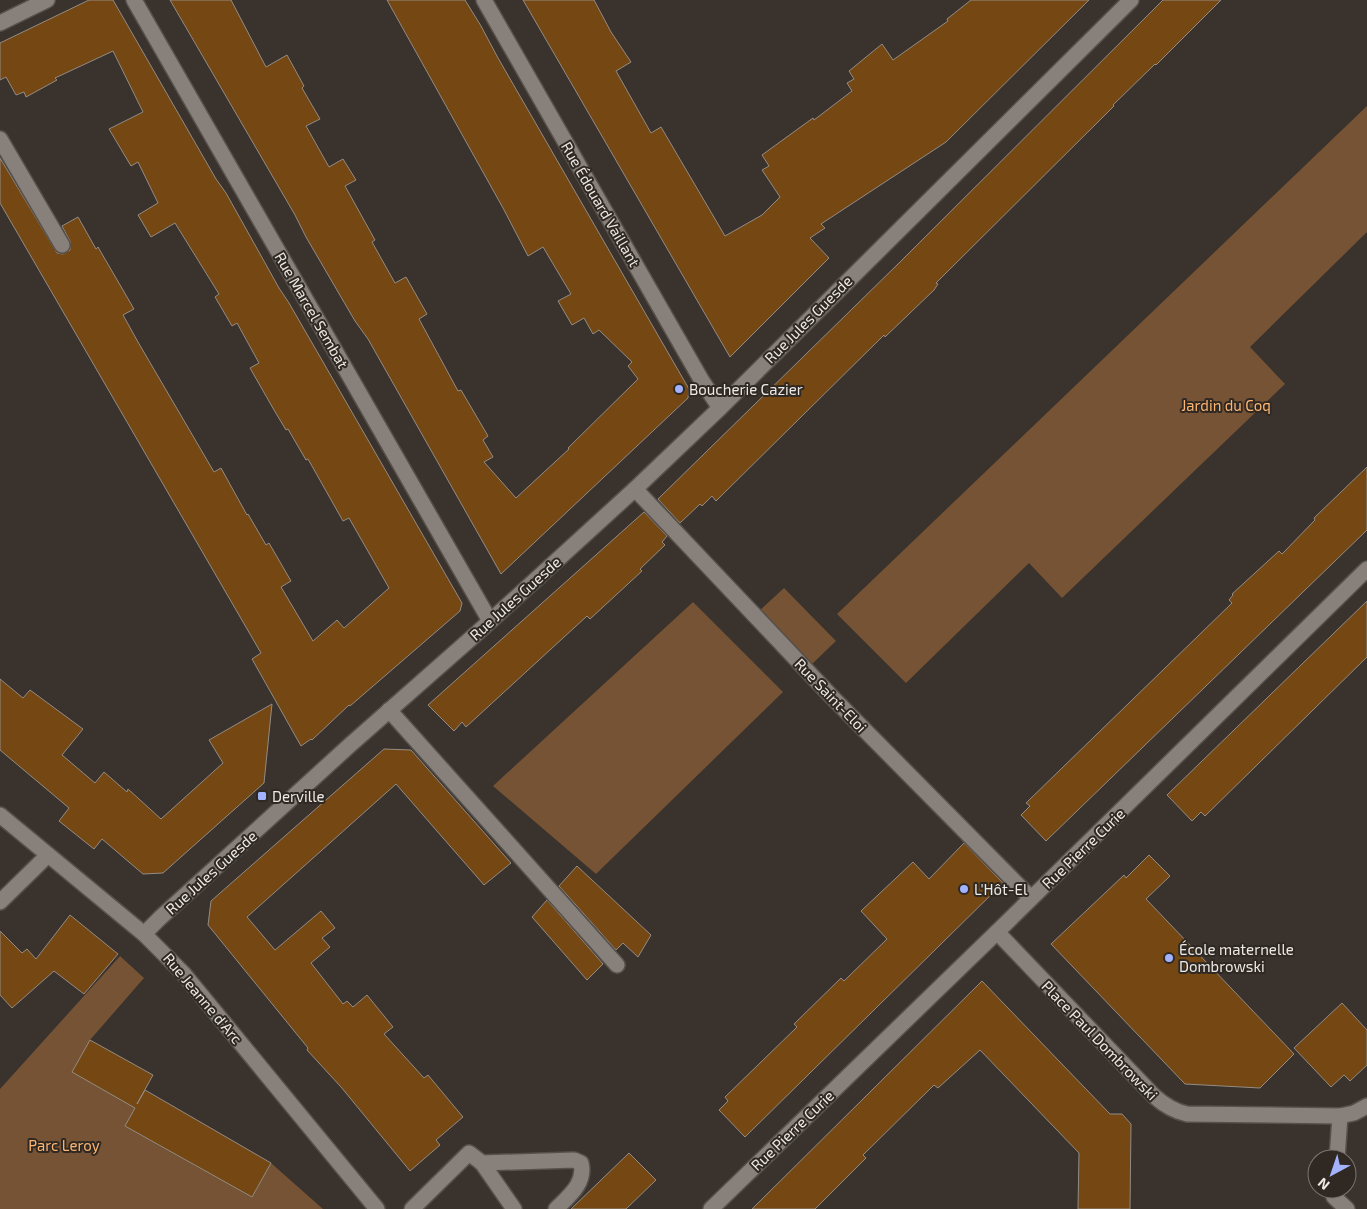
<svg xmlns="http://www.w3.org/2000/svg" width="1367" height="1209" viewBox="0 0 1367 1209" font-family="'Exo 2',sans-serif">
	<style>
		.green { fill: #755334 }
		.building { fill: #754713; stroke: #938c85 }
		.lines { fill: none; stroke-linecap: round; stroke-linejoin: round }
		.minor-casing { stroke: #55504b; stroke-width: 18 }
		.minor { stroke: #88807a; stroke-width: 15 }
		.poi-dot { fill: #a2b2fd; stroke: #2f2823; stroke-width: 2 }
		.labels { text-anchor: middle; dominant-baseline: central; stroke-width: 4; stroke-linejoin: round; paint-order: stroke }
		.street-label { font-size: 15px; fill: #ede9e5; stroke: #2f2823 }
		.poi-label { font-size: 15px; fill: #ede9e5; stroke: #2f2823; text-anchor: start }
		.park-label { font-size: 15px; fill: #fdb671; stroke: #2f2823 }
	</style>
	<rect width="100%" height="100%" fill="#39322d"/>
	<g class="green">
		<path d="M 1367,106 L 1367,232 L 1250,347 L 1285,384 L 1062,598 L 1029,563 L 906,683 L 837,614 Z"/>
		<path d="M 784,588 L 836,641 L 810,666 L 759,611 Z"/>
		<path d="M 693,602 L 783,692 L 596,874 L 493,786 Z"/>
		<path d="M 120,956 L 144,978 L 90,1040 L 135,1108 L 125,1126 L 252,1197 L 271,1163 L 323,1209 L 0,1209 L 0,1089 Z"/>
	</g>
	<g class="building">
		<path d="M 89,0 L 113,0 L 216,179 L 226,193 L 279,288 L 289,303 L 462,603 L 460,611 L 350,706 L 349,705 L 312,740 L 311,739 L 301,746 L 252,659 L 261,653 L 0,203 L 0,158 L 57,253 L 63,254 L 70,250 L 70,241 L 62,226 L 78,217 L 96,249 L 98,247 L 134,309 L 123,315 L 138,342 L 214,472 L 221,468 L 247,515 L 248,514 L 266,545 L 269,543 L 291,581 L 281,587 L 313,641 L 337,620 L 344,628 L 389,588 L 349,518 L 343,521 L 308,459 L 306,460 L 288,429 L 286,430 L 274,410 L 250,368 L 259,363 L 237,323 L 232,326 L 215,297 L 219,294 L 175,223 L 151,237 L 138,215 L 158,203 L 138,162 L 131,166 L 109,129 L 143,112 L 113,51 L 55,78 L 57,80 L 26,97 L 24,92 L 16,95 L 6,77 L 0,80 L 0,43 Z"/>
		<path d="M 170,0 L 231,0 L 266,67 L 287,55 L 304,86 L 302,88 L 320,119 L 306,126 L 329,167 L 343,159 L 356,180 L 345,186 L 375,240 L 372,242 L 395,283 L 406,277 L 427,314 L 419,319 L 458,391 L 461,390 L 488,436 L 483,440 L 493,457 L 484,462 L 516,498 L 569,449 L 568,448 L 638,379 L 628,366 L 632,362 L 599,330 L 593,334 L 584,318 L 572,325 L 558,301 L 571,294 L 543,247 L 528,256 L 503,208 L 387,0 L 465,0 L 481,26 L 498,58 L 689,389 L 688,398 L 501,574 L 368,339 L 355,321 L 306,237 L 295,215 Z"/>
		<path d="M 523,0 L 594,0 L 611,32 L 631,62 L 616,71 L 651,133 L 661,127 L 725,236 L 762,215 L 780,197 L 762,170 L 769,166 L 762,155 L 813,118 L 814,120 L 852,91 L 847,83 L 854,79 L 849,71 L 882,44 L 893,60 L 948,21 L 947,19 L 971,0 L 1089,0 L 946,142 L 821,224 L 825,228 L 810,238 L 829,258 L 730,357 Z"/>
		<path d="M 1163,0 L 1221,0 L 1156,65 L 1155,64 L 1113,105 L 1114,106 L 936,283 L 938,284 L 934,290 L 885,337 L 884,335 L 716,501 L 712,496 L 702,506 L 700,504 L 680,523 L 658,499 L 899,263 Z"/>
		<path d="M 1367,467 L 1367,530 L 1046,841 L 1021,815 L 1030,806 L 1026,803 L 1232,603 L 1229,600 L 1233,595 L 1232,594 L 1279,551 L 1282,554 L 1315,520 L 1314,518 Z"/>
		<path d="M 644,512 L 667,536 L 662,542 L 665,545 L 640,569 L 642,571 L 590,619 L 587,616 L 466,727 L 462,722 L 454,731 L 428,705 Z"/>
		<path d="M 1367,601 L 1367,657 L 1205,816 L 1201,812 L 1192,821 L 1167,795 Z"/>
		<path d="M 0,679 L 23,698 L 30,690 L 83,729 L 62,755 L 95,783 L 104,772 L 127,792 L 128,789 L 161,819 L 223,763 L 209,740 L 272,704 L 264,783 L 163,873 L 143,874 L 102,839 L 94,849 L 59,821 L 69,808 L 0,750 Z"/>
		<path d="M 384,749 L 411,750 L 511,863 L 484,885 L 396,784 L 247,917 L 275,950 L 321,911 L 335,928 L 322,938 L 330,947 L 311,963 L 343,1004 L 347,1001 L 353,1007 L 367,995 L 393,1027 L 384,1034 L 424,1078 L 428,1075 L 463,1117 L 436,1140 L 440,1145 L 410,1171 L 341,1087 L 307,1050 L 308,1048 L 208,925 L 211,901 Z"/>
		<path d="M 964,843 L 1003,883 L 745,1137 L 719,1110 L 728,1101 L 725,1097 L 797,1027 L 794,1024 L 841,978 L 844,981 L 887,939 L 861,911 L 913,862 L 929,879 Z"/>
		<path d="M 1149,855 L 1170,876 L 1146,899 L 1294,1054 L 1260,1088 L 1185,1084 L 1051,944 L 1124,875 L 1126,878 Z"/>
		<path d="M 577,866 L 651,935 L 638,957 L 623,943 L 616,950 L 559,886 Z"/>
		<path d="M 547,900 L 603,964 L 587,980 L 532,917 Z"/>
		<path d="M 70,915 L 118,954 L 84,994 L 54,971 L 12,1008 L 0,995 L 0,931 L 22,953 L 27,949 L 36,959 Z"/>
		<path d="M 982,981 L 1110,1114 L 1122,1114 L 1131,1124 L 1130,1209 L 1078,1209 L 1079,1153 L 980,1050 L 938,1088 L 934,1085 L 863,1155 L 866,1158 L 815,1209 L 752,1209 Z"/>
		<path d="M 1342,1003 L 1367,1030 L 1367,1065 L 1350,1081 L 1344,1075 L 1331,1087 L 1294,1048 Z"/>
		<path d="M 90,1040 L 153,1075 L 137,1104 L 145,1090 L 271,1163 L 252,1197 L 125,1126 L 135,1108 L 72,1072 Z"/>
		<path d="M 629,1153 L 656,1180 L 626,1209 L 571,1209 Z"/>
	</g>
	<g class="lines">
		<defs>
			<g id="minor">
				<path d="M 134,0 L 490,621"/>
				<path d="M 484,0 L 702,381 L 720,408"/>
				<path d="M 0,23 L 47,0"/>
				<path d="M 0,139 L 62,245"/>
				<path d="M 635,489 L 831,696 L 1031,898"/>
				<path d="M 389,710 L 617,965"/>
				<path d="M 0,815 L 144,934 L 183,973 L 377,1209"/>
				<path d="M 0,902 L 48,855"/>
				<path d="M 997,932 L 1154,1096 C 1164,1105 1173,1111 1187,1114 L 1340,1116 L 1354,1113 L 1367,1106"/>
				<path d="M 144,934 L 160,918 L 350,745 L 476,634 L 635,489 L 720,408 L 1131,0"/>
				<path d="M 1337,1159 L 1340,1116"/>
				<path d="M 482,1163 L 574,1160 L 581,1163 C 586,1183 569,1196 556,1209"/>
				<path d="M 1335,1189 L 1334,1197 L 1347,1209"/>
				<path d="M 412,1209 L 469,1153 L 482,1163 L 514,1209"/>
				<path d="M 711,1209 L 997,932 L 1367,569"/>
			</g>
		</defs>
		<use href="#minor" class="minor-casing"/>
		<use href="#minor" class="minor"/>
	</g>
	<g class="poi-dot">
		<circle cx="679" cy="389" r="5"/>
		<rect x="257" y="791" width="10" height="10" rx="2.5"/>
		<circle cx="964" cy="889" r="5"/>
		<circle cx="1169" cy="958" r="5"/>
	</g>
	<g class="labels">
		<g class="street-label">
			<text transform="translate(601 204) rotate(60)">Rue Édouard Vaillant</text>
			<text transform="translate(312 310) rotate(60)">Rue Marcel Sembat</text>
			<text transform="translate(808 319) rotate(-45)">Rue Jules Guesde</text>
			<text transform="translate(515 598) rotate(-42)">Rue Jules Guesde</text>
			<text transform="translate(831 695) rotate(46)">Rue Saint-Eloi</text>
			<text transform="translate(1083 848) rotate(-44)">Rue Pierre Curie</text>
			<text transform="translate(211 872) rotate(-42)">Rue Jules Guesde</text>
			<text transform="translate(203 998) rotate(50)">Rue Jeanne d'Arc</text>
			<text transform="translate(1100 1040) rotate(46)">Place Paul Dombrowski</text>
			<text transform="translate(792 1130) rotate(-44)">Rue Pierre Curie</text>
		</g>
		<g class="poi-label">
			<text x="689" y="389">Boucherie Cazier</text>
			<text x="272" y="796">Derville</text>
			<text x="974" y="889">L'Hôt-El</text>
			<text x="1179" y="949">École maternelle<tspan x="1179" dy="17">Dombrowski</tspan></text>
		</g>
		<g class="park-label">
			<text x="1226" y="405">Jardin du Coq</text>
			<text x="64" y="1145">Parc Leroy</text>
		</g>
	</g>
	<g transform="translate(1332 1174) rotate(220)"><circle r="24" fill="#2f2823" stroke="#7b7571"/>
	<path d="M0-4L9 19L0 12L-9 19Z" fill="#a2b2fd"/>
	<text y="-8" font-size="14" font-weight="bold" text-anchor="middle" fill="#ede9e5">N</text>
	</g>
</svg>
